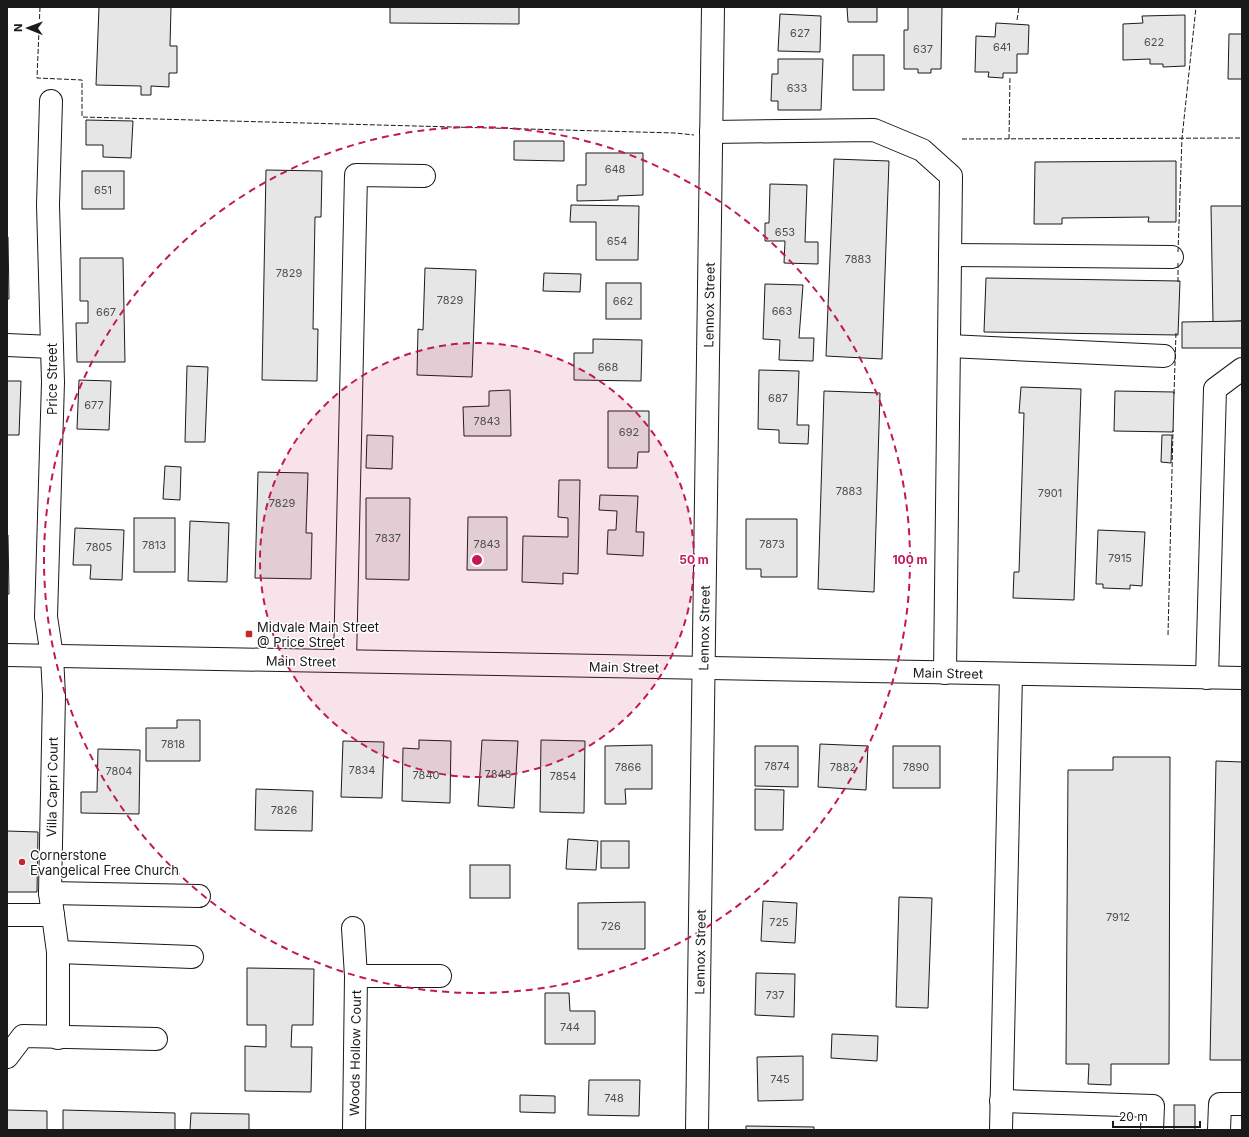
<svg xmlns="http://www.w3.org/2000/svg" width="1249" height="1137" viewBox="0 0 1249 1137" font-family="Inter,sans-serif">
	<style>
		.building { fill: #e6e6e6; stroke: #1a1a1a }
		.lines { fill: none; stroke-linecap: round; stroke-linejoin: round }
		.minor-casing { stroke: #1a1a1a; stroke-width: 24 }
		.minor { stroke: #fff; stroke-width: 22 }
		.fence { stroke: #1a1a1a; stroke-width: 1; stroke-dasharray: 5 2; stroke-linecap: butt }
		.ring { fill: none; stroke: #c2185b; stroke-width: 2; stroke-dasharray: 7 5 }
		.poi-dot { fill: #c62828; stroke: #fff; stroke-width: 1.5 }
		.labels { text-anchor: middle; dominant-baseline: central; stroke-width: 3; stroke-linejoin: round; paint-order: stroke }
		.number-label { font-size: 11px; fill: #4d4d4d }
		.street-label { font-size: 13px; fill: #1a1a1a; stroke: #fff }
		.poi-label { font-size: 13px; fill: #1a1a1a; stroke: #fff; text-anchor: start }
		.centre { fill: #c2185b; stroke: #fff; stroke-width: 2 }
		.ring-label { font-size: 12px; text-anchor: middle; font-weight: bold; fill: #c2185b; stroke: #fff; stroke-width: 3; stroke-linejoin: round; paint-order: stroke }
	</style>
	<rect width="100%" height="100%" fill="#fff"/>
	<g class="building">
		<path d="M 99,7 L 171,7 L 170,46 L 177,46 L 177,73 L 169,73 L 169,87 L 151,86 L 151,95 L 141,95 L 141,86 L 96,85 Z"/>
		<path d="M 390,7 L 519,7 L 519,24 L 390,23 Z"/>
		<path d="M 847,7 L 877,7 L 877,22 L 848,22 Z"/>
		<path d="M 908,7 L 942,7 L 941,69 L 931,69 L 931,73 L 918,73 L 918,69 L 904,69 L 904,30 L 908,30 Z"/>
		<path d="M 780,14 L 821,16 L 820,52 L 778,51 Z"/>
		<path d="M 1185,15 L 1185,66 L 1163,67 L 1163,64 L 1150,64 L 1150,59 L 1123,60 L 1123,24 L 1143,23 L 1142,16 Z"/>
		<path d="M 996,23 L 1029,25 L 1028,54 L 1017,54 L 1017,73 L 1003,73 L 1003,78 L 988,77 L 989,72 L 975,72 L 976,36 L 995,37 Z"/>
		<path d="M 1229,34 L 1242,34 L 1242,79 L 1228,79 Z"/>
		<rect x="853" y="55" width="31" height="35"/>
		<path d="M 778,59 L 823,59 L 821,110 L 778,110 L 778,101 L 771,101 L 772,74 L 778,74 Z"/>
		<path d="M 86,120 L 133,121 L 131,158 L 103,157 L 103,145 L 86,145 Z"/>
		<path d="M 514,141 L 564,141 L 564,161 L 514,160 Z"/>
		<path d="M 586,153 L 643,153 L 643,195 L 618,196 L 618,200 L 577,201 L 577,185 L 586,185 Z"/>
		<path d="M 834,159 L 889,161 L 882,359 L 826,356 Z"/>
		<path d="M 1176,161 L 1176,222 L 1148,222 L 1149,217 L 1062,218 L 1062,224 L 1034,224 L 1035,162 Z"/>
		<path d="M 266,170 L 322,171 L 321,217 L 315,217 L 313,329 L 318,329 L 317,381 L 262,380 Z"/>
		<rect x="82" y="171" width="42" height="38"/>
		<path d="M 770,184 L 807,185 L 805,242 L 818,242 L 818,264 L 784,263 L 785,241 L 765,241 L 765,223 L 769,223 Z"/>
		<path d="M 571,205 L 639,206 L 638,260 L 596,260 L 596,222 L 570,222 Z"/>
		<path d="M 1211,206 L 1242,206 L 1242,321 L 1213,322 Z"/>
		<path d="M 7,237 L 8,237 L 9,299 L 7,299 Z"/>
		<path d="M 80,258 L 123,258 L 125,362 L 77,362 L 76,323 L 88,323 L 88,301 L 80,301 Z"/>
		<path d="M 425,268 L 476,270 L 472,377 L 417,375 L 418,329 L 423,330 Z"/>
		<path d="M 544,273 L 581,274 L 580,292 L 543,291 Z"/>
		<path d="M 986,278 L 1180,281 L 1178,335 L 984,332 Z"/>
		<rect x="606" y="283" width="35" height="36"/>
		<path d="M 765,284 L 803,285 L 799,338 L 814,338 L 813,361 L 779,360 L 780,340 L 763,339 Z"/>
		<path d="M 1242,321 L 1242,348 L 1182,348 L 1182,322 Z"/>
		<path d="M 593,339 L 642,340 L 641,381 L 574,380 L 574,353 L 593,353 Z"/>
		<path d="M 187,366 L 208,367 L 205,442 L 185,442 Z"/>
		<path d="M 759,370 L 799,371 L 797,425 L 809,425 L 808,444 L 779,443 L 779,430 L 758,429 Z"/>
		<path d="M 79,380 L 111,381 L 109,430 L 77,429 Z"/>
		<path d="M 7,381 L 21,381 L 19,435 L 7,435 Z"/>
		<path d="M 1021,387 L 1081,389 L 1074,600 L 1013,598 L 1014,572 L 1019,572 L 1024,413 L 1019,413 Z"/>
		<path d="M 510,390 L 511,436 L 464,436 L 463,407 L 489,406 L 489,391 Z"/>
		<path d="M 824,391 L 880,393 L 874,592 L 818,589 Z"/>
		<path d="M 1115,391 L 1174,392 L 1173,432 L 1114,431 Z"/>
		<path d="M 608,411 L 649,411 L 649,452 L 638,452 L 637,468 L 608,468 Z"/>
		<path d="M 367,435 L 393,436 L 392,469 L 366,468 Z"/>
		<path d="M 1162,435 L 1172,435 L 1171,463 L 1161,462 Z"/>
		<path d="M 165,466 L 181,467 L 180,500 L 163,499 Z"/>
		<path d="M 258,472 L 308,473 L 306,533 L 312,533 L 311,579 L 255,578 Z"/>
		<path d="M 559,480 L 580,480 L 578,574 L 563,573 L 563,584 L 522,582 L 523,536 L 568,537 L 568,518 L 558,517 Z"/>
		<path d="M 600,495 L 638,496 L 636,532 L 644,532 L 643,556 L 607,554 L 608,530 L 616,530 L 617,511 L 599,510 Z"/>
		<path d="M 366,498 L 410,498 L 409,580 L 366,579 Z"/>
		<path d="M 468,517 L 507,517 L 507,570 L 467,570 Z"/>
		<rect x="134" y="518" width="41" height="54"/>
		<path d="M 746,519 L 797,519 L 797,577 L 761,577 L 761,569 L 746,569 Z"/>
		<path d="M 190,521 L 229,523 L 227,582 L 188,581 Z"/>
		<path d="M 75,528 L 124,530 L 122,580 L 90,579 L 91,565 L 73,565 Z"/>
		<path d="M 1098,530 L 1145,532 L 1142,586 L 1130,585 L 1130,589 L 1103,588 L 1103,584 L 1096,584 Z"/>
		<path d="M 7,535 L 8,535 L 9,594 L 7,594 Z"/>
		<path d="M 177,720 L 200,720 L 200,761 L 146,761 L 146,728 L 177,728 Z"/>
		<path d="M 419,740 L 451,741 L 450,803 L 402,801 L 403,748 L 419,749 Z"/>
		<path d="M 482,740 L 518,741 L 514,808 L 478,806 Z"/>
		<path d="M 541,740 L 585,741 L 584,813 L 540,812 Z"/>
		<path d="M 343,741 L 384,742 L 382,798 L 341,797 Z"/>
		<path d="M 820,744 L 868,746 L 866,790 L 818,787 Z"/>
		<path d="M 652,745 L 652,789 L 625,789 L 626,804 L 605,804 L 605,746 Z"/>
		<path d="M 755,746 L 798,746 L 798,787 L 755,786 Z"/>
		<rect x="893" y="746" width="47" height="42"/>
		<path d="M 98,749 L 140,750 L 139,814 L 81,813 L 81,792 L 97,792 Z"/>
		<path d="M 1113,757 L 1170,757 L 1169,1064 L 1111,1064 L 1111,1085 L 1088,1084 L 1089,1064 L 1066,1064 L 1068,770 L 1113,770 Z"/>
		<path d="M 1216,761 L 1242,762 L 1242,1060 L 1210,1060 Z"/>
		<path d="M 256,789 L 313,791 L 312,831 L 255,830 Z"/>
		<path d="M 755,789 L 784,790 L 783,830 L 755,830 Z"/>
		<path d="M 7,831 L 38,832 L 37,892 L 7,892 Z"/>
		<path d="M 568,839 L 598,841 L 596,870 L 566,869 Z"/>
		<rect x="601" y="841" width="28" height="27"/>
		<rect x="470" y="865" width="40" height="33"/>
		<path d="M 899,897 L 932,898 L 928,1008 L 896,1007 Z"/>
		<path d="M 763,901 L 797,903 L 795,943 L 761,941 Z"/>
		<path d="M 645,902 L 645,949 L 578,949 L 578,903 Z"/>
		<path d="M 247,968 L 314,969 L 313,1025 L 292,1025 L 291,1047 L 312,1047 L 311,1092 L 245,1091 L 245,1046 L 266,1047 L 266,1025 L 247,1025 Z"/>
		<path d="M 756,973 L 795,974 L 794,1017 L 755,1015 Z"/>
		<path d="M 545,993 L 569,993 L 570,1011 L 595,1011 L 595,1044 L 545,1044 Z"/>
		<path d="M 832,1034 L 878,1036 L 877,1061 L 831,1058 Z"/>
		<path d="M 803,1056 L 803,1100 L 758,1101 L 757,1057 Z"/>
		<path d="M 589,1080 L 640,1080 L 639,1116 L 588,1115 Z"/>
		<path d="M 520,1095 L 555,1096 L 555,1113 L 520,1112 Z"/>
		<rect x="1174" y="1105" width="21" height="25"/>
		<path d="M 7,1110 L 47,1111 L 47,1130 L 7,1130 Z"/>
		<path d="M 63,1110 L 175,1113 L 175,1130 L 63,1130 Z"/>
		<path d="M 191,1113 L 249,1114 L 249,1130 L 190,1130 Z"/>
		<path d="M 746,1126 L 814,1127 L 814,1130 L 746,1130 Z"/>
	</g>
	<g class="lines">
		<defs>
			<g id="minor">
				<path d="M 51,101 L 48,205 L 53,382 L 46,617 L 52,656 L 54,695 L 50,893 L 58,952 L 58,1038"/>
				<path d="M 711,132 L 874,130 L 922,150 L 951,176 L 945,673"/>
				<path d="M 950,255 L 1172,257"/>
				<path d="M 7,345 L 52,347"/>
				<path d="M 949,346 L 1164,356"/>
				<path d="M 7,655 L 1242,678"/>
				<path d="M 345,661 L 356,175 L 424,176"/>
				<path d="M 1207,678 L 1215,389 L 1242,369"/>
				<path d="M 50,893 L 199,896"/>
				<path d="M 7,915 L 53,915"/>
				<path d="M 353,928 L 356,976 L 354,1130"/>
				<path d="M 58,952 L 192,957"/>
				<path d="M 356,976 L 440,976"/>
				<path d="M 7,1057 L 23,1036 L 156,1039"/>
				<path d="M 1001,1101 L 1153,1106 L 1152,1130"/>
				<path d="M 697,1130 L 713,7"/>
				<path d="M 1001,1130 L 1011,674"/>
				<path d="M 1219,1130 L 1220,1104 L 1242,1104"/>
			</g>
		</defs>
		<use href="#minor" class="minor-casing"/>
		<use href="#minor" class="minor"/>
		<g class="fence">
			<path d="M 40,7 L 37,78 L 82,80 L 82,117 L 675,133 L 694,135"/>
			<path d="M 1017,20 L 1019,7"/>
			<path d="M 962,139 L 1242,138"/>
			<path d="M 1009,139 L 1010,76"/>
			<path d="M 1178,252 L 1182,138 L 1196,7"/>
			<path d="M 1178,282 L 1178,262"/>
			<path d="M 1174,394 L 1176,332"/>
			<path d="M 1168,635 L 1173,430"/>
		</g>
	</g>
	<circle cx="477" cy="560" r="217" fill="#c2185b" fill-opacity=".12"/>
	<g class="ring">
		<circle cx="477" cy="560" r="217"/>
		<circle cx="477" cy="560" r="433"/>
	</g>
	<g class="poi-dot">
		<rect x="245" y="630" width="8" height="8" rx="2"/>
		<circle cx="22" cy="862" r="4"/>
	</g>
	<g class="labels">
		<g class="number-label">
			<text x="800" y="33">627</text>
			<text x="1154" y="42">622</text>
			<text x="1002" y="47">641</text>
			<text x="923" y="49">637</text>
			<text x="797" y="88">633</text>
			<text x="615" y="169">648</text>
			<text x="103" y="190">651</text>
			<text x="785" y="232">653</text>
			<text x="617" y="241">654</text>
			<text x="858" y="259">7883</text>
			<text x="289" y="273">7829</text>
			<text x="450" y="300">7829</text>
			<text x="623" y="301">662</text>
			<text x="782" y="311">663</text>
			<text x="106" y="312">667</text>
			<text x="608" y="367">668</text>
			<text x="778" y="398">687</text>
			<text x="94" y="405">677</text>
			<text x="487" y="421">7843</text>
			<text x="629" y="432">692</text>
			<text x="849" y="491">7883</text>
			<text x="1050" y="493">7901</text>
			<text x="282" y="503">7829</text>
			<text x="388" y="538">7837</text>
			<text x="487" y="544">7843</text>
			<text x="772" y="544">7873</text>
			<text x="154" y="545">7813</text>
			<text x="99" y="547">7805</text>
			<text x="1120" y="558">7915</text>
			<text x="173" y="744">7818</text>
			<text x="777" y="766">7874</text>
			<text x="628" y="767">7866</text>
			<text x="843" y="767">7882</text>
			<text x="916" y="767">7890</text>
			<text x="362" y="770">7834</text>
			<text x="119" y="771">7804</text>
			<text x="498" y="774">7848</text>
			<text x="426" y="775">7840</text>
			<text x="563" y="776">7854</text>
			<text x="284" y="810">7826</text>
			<text x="1118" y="917">7912</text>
			<text x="779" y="922">725</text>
			<text x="611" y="926">726</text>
			<text x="775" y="995">737</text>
			<text x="570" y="1027">744</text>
			<text x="780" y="1079">745</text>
			<text x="614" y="1098">748</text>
		</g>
		<g class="street-label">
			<text transform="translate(709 305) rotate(-89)">Lennox Street</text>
			<text transform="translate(52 379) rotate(-90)">Price Street</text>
			<text transform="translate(704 628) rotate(-89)">Lennox Street</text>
			<text transform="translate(301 661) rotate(1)">Main Street</text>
			<text transform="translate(624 667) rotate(1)">Main Street</text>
			<text transform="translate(948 673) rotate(1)">Main Street</text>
			<text transform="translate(52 787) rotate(-89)">Villa Capri Court</text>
			<text transform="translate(700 952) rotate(-89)">Lennox Street</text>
			<text transform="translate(355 1053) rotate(-89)">Woods Hollow Court</text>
		</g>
		<g class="poi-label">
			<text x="257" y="627">Midvale Main Street<tspan x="257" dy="15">@ Price Street</tspan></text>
			<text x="30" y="855">Cornerstone<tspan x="30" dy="15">Evangelical Free Church</tspan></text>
		</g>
	</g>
	<circle cx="477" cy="560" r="6" class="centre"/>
	<g class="ring-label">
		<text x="694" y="564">50 m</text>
		<text x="910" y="564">100 m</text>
	</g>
	<rect width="1249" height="1137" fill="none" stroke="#1a1a1a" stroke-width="16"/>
	<g transform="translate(28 28) rotate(271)" stroke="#ffffff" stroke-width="3" paint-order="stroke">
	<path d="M0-3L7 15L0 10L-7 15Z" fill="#1a1a1a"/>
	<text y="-6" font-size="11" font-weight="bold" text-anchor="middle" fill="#1a1a1a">N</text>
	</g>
	<path d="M1113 1121v6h87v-6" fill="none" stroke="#1a1a1a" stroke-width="2"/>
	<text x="1119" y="1121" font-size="12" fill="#1a1a1a" stroke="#ffffff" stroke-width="3" paint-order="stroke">20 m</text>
</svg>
